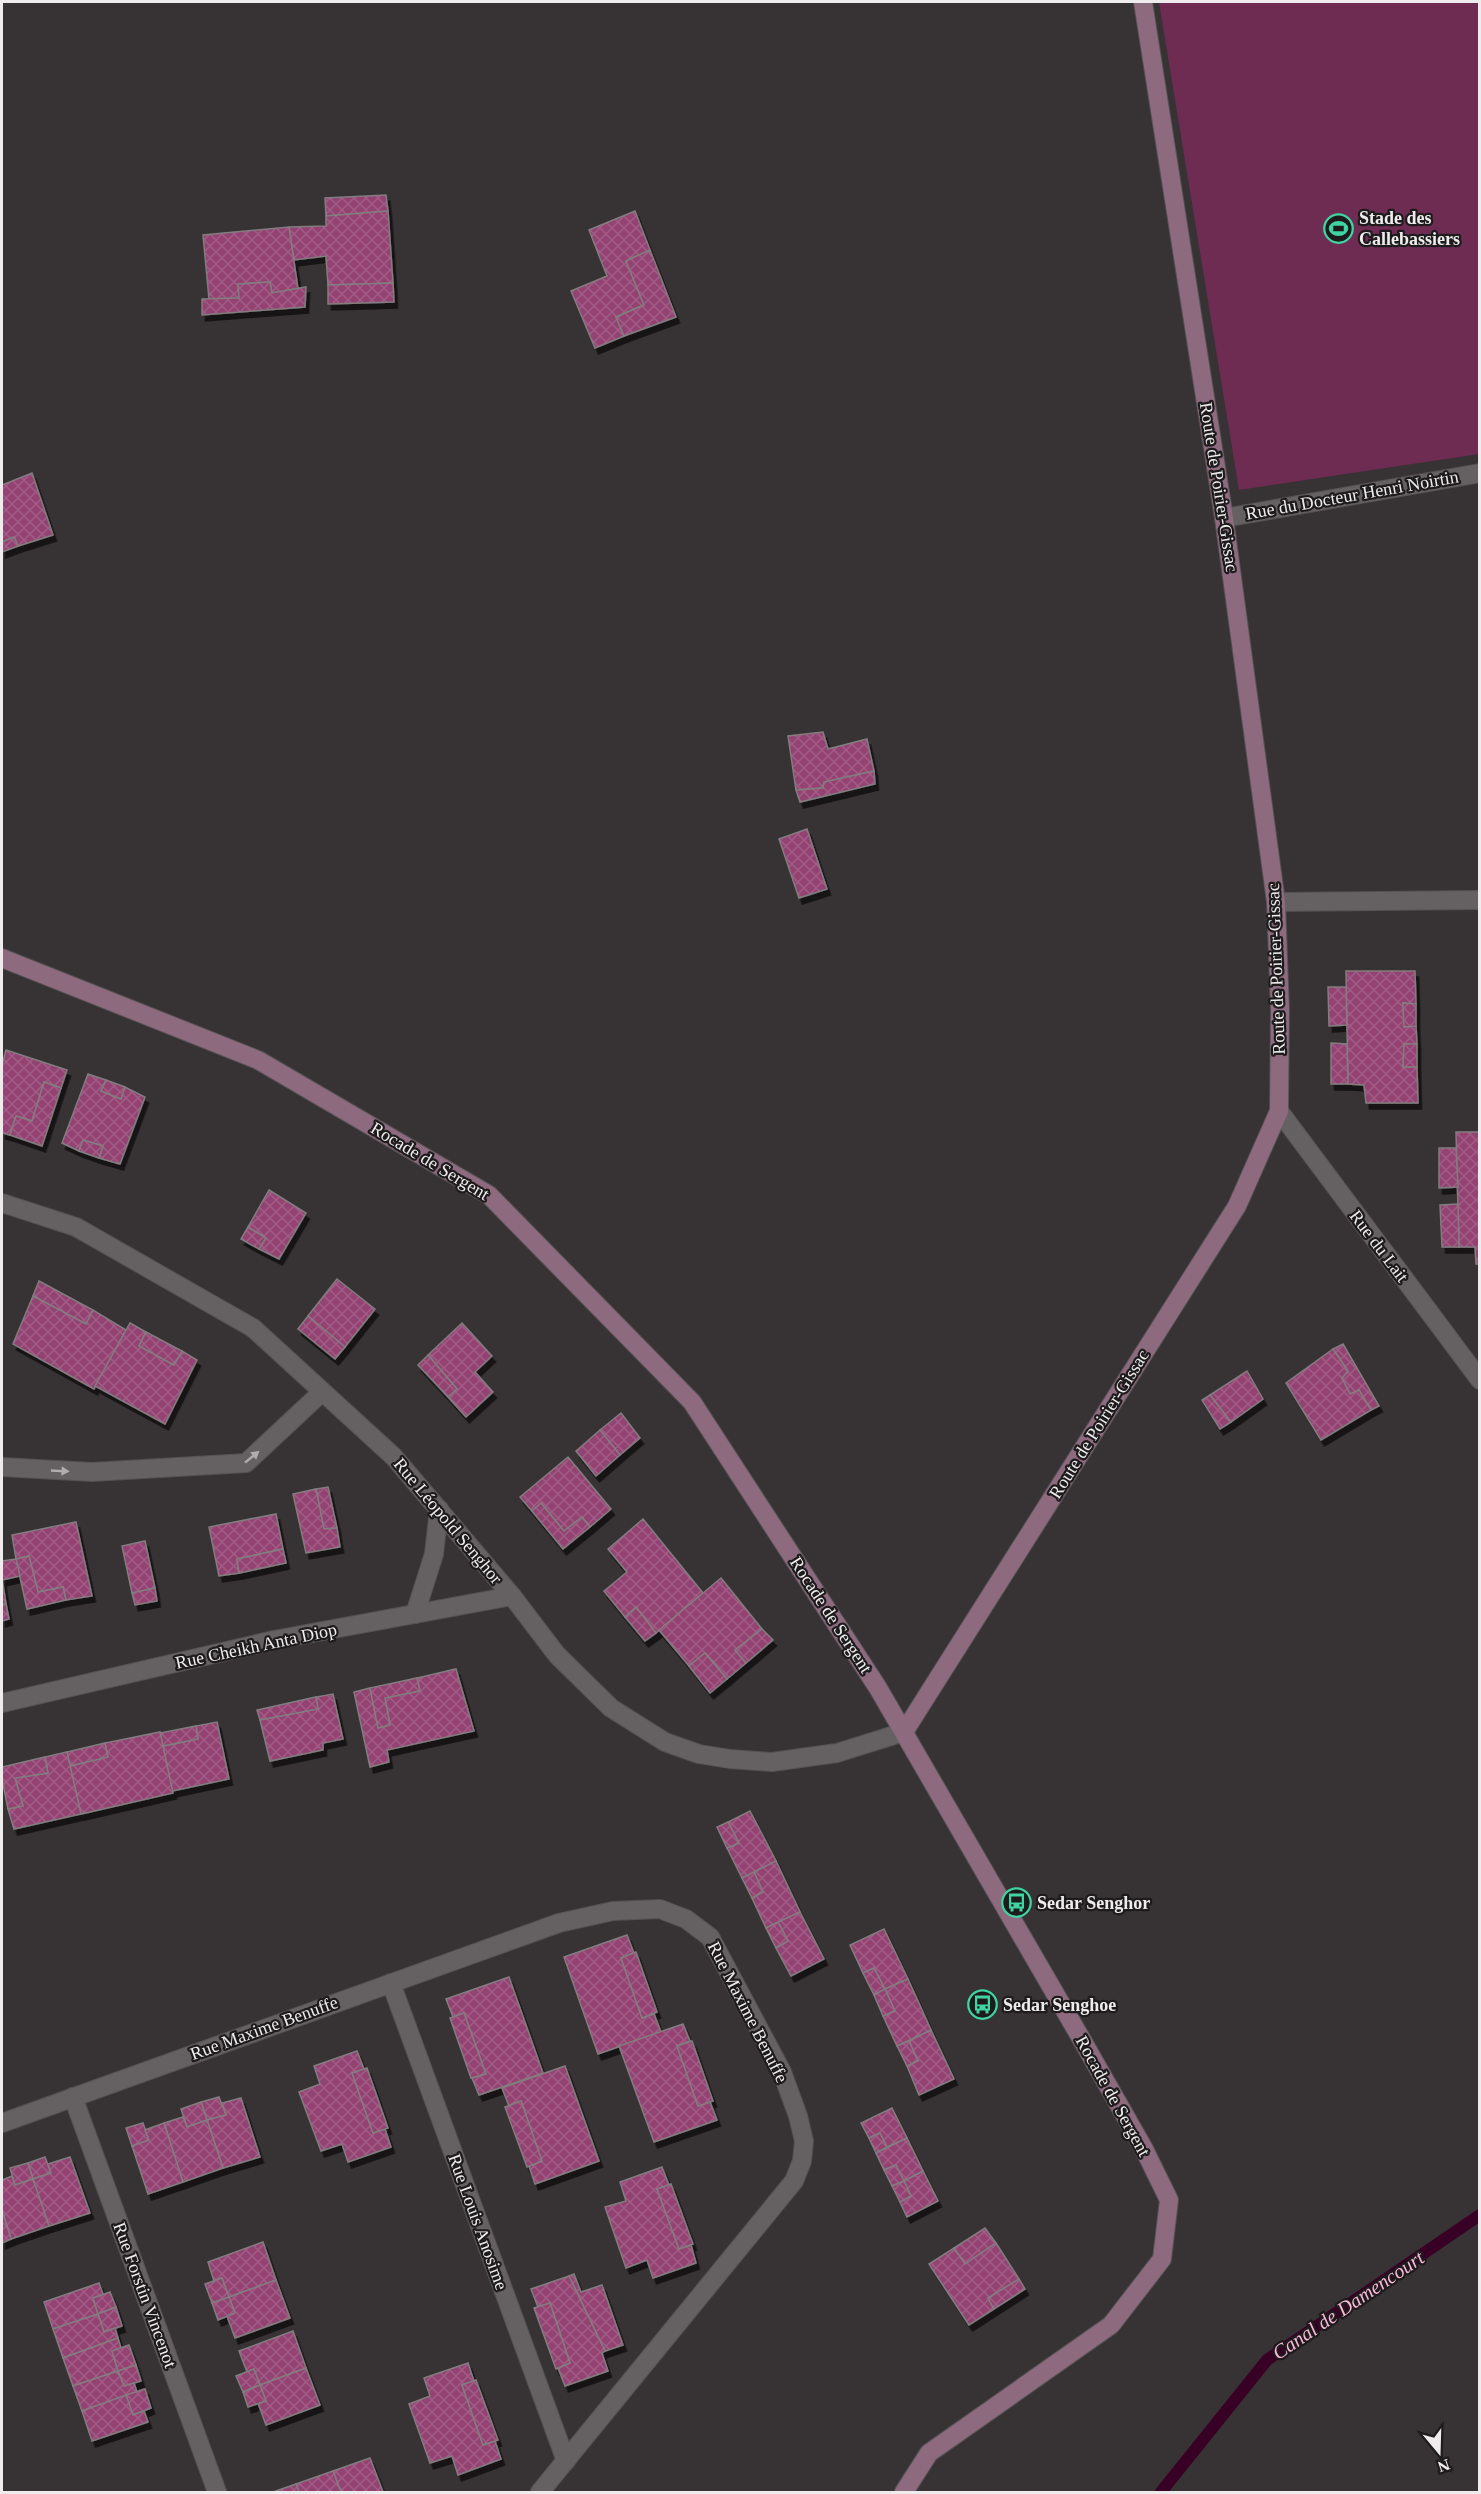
<svg xmlns="http://www.w3.org/2000/svg" width="1481" height="2494" viewBox="0 0 1481 2494" font-family="Georgia,serif">
	<style>
		.pitch { fill: #6e2c53 }
		.lines { fill: none; stroke-linecap: round; stroke-linejoin: round }
		.stream { stroke: #390026; stroke-width: 12 }
		.building { fill: url(#building-cross-hatch); stroke: #827d7f; stroke-width: 1.5; filter: url(#shadow) }
		.street-casing { stroke: #545152; stroke-width: 20 }
		.secondary-casing { stroke: #545152; stroke-width: 20 }
		.street { stroke: #656062; stroke-width: 18 }
		.secondary { stroke: #8e6a7e; stroke-width: 18 }
		.oneway { fill: #b1adae }
		.labels { text-anchor: middle; dominant-baseline: central; stroke-width: 4.5; stroke-linejoin: round; paint-order: stroke }
		.poi-label { font-size: 18px; font-weight: bold; fill: #efeced; stroke: #1d1b1c; text-anchor: start }
		.street-label { font-size: 18px; fill: #efeced; stroke: #1d1b1c }
		.water-label { font-size: 20px; font-style: italic; fill: #fdb8dc; stroke: #1d1b1c }
	</style>
	<defs>
		<pattern id="building-cross-hatch" width="8" height="8" patternUnits="userSpaceOnUse" patternTransform="scale(1.5)"><rect width="8" height="8" fill="#934272"/><path d="M0 0l8 8M0 8l8-8" fill="none" stroke="#a25d86"/></pattern>
		<filter id="shadow"><feDropShadow dx="3.5" dy="6" stdDeviation="0" flood-color="#0009"/></filter>
	</defs>
	<rect width="100%" height="100%" fill="#373234"/>
	<path class="pitch" d="M 1159,2 L 1479,2 L 1479,454 L 1239,490 Z"/>
	<g class="lines">
		<path class="stream" d="M 1161,2492 L 1267,2360 L 1480,2215"/>
	</g>
	<g class="building">
		<path d="M 386,195 L 388,211 L 326,216 L 325,198 Z"/>
		<path d="M 388,211 L 393,283 L 328,285 L 326,256 L 294,260 L 289,227 L 326,226 L 326,216 Z"/>
		<path d="M 635,211 L 650,250 L 626,261 L 644,305 L 616,317 L 624,336 L 595,348 L 571,291 L 607,276 L 589,230 Z"/>
		<path d="M 289,227 L 298,289 L 272,293 L 270,282 L 238,284 L 239,298 L 209,299 L 203,235 Z"/>
		<path d="M 650,250 L 676,317 L 624,336 L 616,317 L 644,305 L 626,261 Z"/>
		<path d="M 270,282 L 272,293 L 306,287 L 305,307 L 202,315 L 202,299 L 239,298 L 238,284 Z"/>
		<path d="M 393,283 L 394,302 L 328,304 L 328,285 Z"/>
		<path d="M 32,473 L 53,535 L 18,546 L 14,537 L 2,542 L 2,485 Z"/>
		<path d="M 14,537 L 18,546 L 2,552 L 2,542 Z"/>
		<path d="M 823,732 L 828,749 L 867,739 L 874,771 L 824,782 L 823,788 L 796,790 L 788,736 Z"/>
		<path d="M 874,771 L 875,784 L 800,802 L 796,790 L 823,788 L 824,782 Z"/>
		<path d="M 807,829 L 827,889 L 799,898 L 779,839 Z"/>
		<path d="M 1346,971 L 1415,971 L 1416,1004 L 1403,1003 L 1404,1027 L 1416,1026 L 1417,1044 L 1404,1044 L 1403,1067 L 1417,1067 L 1418,1103 L 1366,1103 L 1364,1085 L 1348,1084 Z"/>
		<path d="M 1328,987 L 1346,987 L 1347,1025 L 1329,1026 Z"/>
		<path d="M 1403,1003 L 1416,1004 L 1416,1026 L 1404,1027 Z"/>
		<path d="M 1331,1043 L 1347,1044 L 1348,1084 L 1331,1084 Z"/>
		<path d="M 1404,1044 L 1417,1044 L 1417,1067 L 1403,1067 Z"/>
		<path d="M 6,1050 L 67,1070 L 61,1088 L 44,1082 L 32,1121 L 16,1116 L 10,1135 L 2,1133 L 2,1065 Z"/>
		<path d="M 88,1074 L 106,1080 L 101,1091 L 121,1099 L 125,1087 L 145,1097 L 120,1164 L 99,1158 L 103,1146 L 83,1140 L 79,1151 L 62,1143 Z"/>
		<path d="M 106,1080 L 125,1087 L 121,1099 L 101,1091 Z"/>
		<path d="M 44,1082 L 61,1088 L 42,1146 L 10,1135 L 16,1116 L 32,1121 Z"/>
		<path d="M 1456,1132 L 1480,1132 L 1480,1264 L 1476,1264 L 1475,1247 L 1459,1247 Z"/>
		<path d="M 83,1140 L 103,1146 L 99,1158 L 79,1151 Z"/>
		<path d="M 1439,1148 L 1456,1148 L 1458,1187 L 1439,1188 Z"/>
		<path d="M 269,1190 L 306,1213 L 279,1259 L 259,1249 L 266,1238 L 248,1227 Z"/>
		<path d="M 1458,1204 L 1459,1247 L 1442,1247 L 1440,1205 Z"/>
		<path d="M 248,1227 L 266,1238 L 259,1249 L 241,1239 Z"/>
		<path d="M 337,1279 L 375,1309 L 345,1347 L 308,1316 Z"/>
		<path d="M 39,1281 L 93,1310 L 86,1324 L 33,1296 Z"/>
		<path d="M 33,1296 L 86,1324 L 93,1310 L 126,1330 L 94,1389 L 13,1344 Z"/>
		<path d="M 308,1316 L 345,1347 L 335,1359 L 298,1329 Z"/>
		<path d="M 130,1323 L 146,1332 L 139,1346 L 174,1365 L 182,1351 L 197,1360 L 165,1424 L 95,1386 Z"/>
		<path d="M 462,1323 L 492,1356 L 475,1372 L 493,1392 L 466,1417 L 448,1397 L 457,1389 L 428,1355 Z"/>
		<path d="M 146,1332 L 182,1351 L 174,1365 L 139,1346 Z"/>
		<path d="M 1343,1344 L 1379,1406 L 1371,1410 L 1359,1390 L 1350,1394 L 1342,1378 L 1348,1371 L 1333,1349 Z"/>
		<path d="M 1333,1349 L 1348,1371 L 1342,1378 L 1350,1394 L 1359,1390 L 1371,1410 L 1321,1440 L 1286,1383 Z"/>
		<path d="M 428,1355 L 457,1389 L 448,1397 L 418,1365 Z"/>
		<path d="M 1247,1371 L 1263,1399 L 1231,1422 L 1210,1395 Z"/>
		<path d="M 1210,1395 L 1231,1422 L 1220,1429 L 1202,1400 Z"/>
		<path d="M 621,1413 L 640,1438 L 620,1455 L 600,1430 Z"/>
		<path d="M 600,1430 L 620,1455 L 596,1476 L 576,1451 Z"/>
		<path d="M 568,1457 L 611,1509 L 590,1527 L 582,1517 L 564,1531 L 541,1503 L 532,1511 L 520,1497 Z"/>
		<path d="M 328,1487 L 337,1528 L 324,1529 L 316,1489 Z"/>
		<path d="M 316,1489 L 324,1529 L 337,1528 L 340,1547 L 306,1553 L 293,1494 Z"/>
		<path d="M 541,1503 L 564,1531 L 582,1517 L 590,1527 L 563,1549 L 532,1511 Z"/>
		<path d="M 276,1514 L 283,1549 L 237,1559 L 239,1573 L 219,1576 L 209,1527 Z"/>
		<path d="M 643,1519 L 703,1593 L 656,1633 L 636,1607 L 625,1617 L 604,1591 L 627,1572 L 608,1549 Z"/>
		<path d="M 76,1522 L 92,1596 L 66,1600 L 63,1587 L 38,1592 L 29,1556 L 16,1559 L 12,1535 Z"/>
		<path d="M 145,1541 L 155,1588 L 132,1593 L 122,1546 Z"/>
		<path d="M 283,1549 L 286,1563 L 239,1573 L 237,1559 Z"/>
		<path d="M 29,1556 L 38,1592 L 63,1587 L 66,1600 L 27,1609 L 16,1559 Z"/>
		<path d="M 16,1559 L 20,1576 L 2,1580 L 2,1561 Z"/>
		<path d="M 2,1578 L 6,1604 L 2,1605 Z"/>
		<path d="M 721,1578 L 762,1629 L 735,1650 L 746,1663 L 727,1679 L 705,1653 L 689,1666 L 659,1630 Z"/>
		<path d="M 155,1588 L 157,1601 L 135,1605 L 132,1593 Z"/>
		<path d="M 6,1604 L 9,1619 L 2,1621 L 2,1605 Z"/>
		<path d="M 636,1607 L 656,1633 L 645,1641 L 625,1617 Z"/>
		<path d="M 762,1629 L 773,1640 L 746,1663 L 735,1650 Z"/>
		<path d="M 705,1653 L 727,1679 L 710,1693 L 689,1666 Z"/>
		<path d="M 456,1669 L 474,1731 L 387,1750 L 389,1762 L 370,1767 L 354,1692 L 370,1688 L 378,1728 L 390,1725 L 385,1698 L 420,1691 L 417,1678 Z"/>
		<path d="M 417,1678 L 420,1691 L 385,1698 L 390,1725 L 378,1728 L 370,1688 Z"/>
		<path d="M 333,1694 L 343,1739 L 323,1743 L 323,1750 L 270,1761 L 260,1720 L 318,1709 L 316,1697 Z"/>
		<path d="M 316,1697 L 318,1709 L 260,1720 L 257,1710 Z"/>
		<path d="M 217,1722 L 229,1779 L 172,1791 L 163,1746 L 198,1739 L 196,1726 Z"/>
		<path d="M 196,1726 L 198,1739 L 163,1746 L 160,1733 Z"/>
		<path d="M 160,1732 L 173,1793 L 81,1814 L 70,1766 L 108,1757 L 105,1743 Z"/>
		<path d="M 105,1743 L 108,1757 L 70,1766 L 67,1752 Z"/>
		<path d="M 67,1752 L 81,1814 L 14,1829 L 8,1809 L 23,1806 L 15,1778 L 48,1773 L 45,1757 Z"/>
		<path d="M 45,1757 L 48,1773 L 15,1778 L 23,1806 L 8,1809 L 2,1779 L 2,1767 Z"/>
		<path d="M 750,1811 L 776,1861 L 742,1878 L 727,1848 L 739,1843 L 728,1822 Z"/>
		<path d="M 728,1822 L 739,1843 L 727,1848 L 717,1827 Z"/>
		<path d="M 776,1861 L 800,1912 L 766,1928 L 752,1898 L 763,1892 L 754,1872 Z"/>
		<path d="M 754,1872 L 763,1892 L 752,1898 L 742,1878 Z"/>
		<path d="M 800,1912 L 824,1959 L 791,1976 L 776,1948 L 788,1941 L 778,1922 Z"/>
		<path d="M 778,1922 L 788,1941 L 776,1948 L 766,1928 Z"/>
		<path d="M 884,1929 L 908,1979 L 885,1989 L 874,1968 L 863,1973 L 850,1945 Z"/>
		<path d="M 627,1935 L 634,1953 L 621,1958 L 642,2018 L 654,2014 L 661,2032 L 598,2054 L 564,1957 Z"/>
		<path d="M 636,1952 L 657,2012 L 642,2018 L 621,1958 Z"/>
		<path d="M 874,1968 L 885,1989 L 874,1995 L 863,1973 Z"/>
		<path d="M 509,1977 L 543,2073 L 479,2095 L 472,2078 L 486,2074 L 464,2013 L 453,2017 L 446,1999 Z"/>
		<path d="M 908,1979 L 931,2030 L 897,2046 L 883,2016 L 895,2011 L 885,1989 Z"/>
		<path d="M 885,1989 L 895,2011 L 883,2016 L 874,1995 Z"/>
		<path d="M 464,2013 L 486,2074 L 471,2078 L 450,2018 Z"/>
		<path d="M 683,2024 L 690,2041 L 677,2046 L 698,2106 L 710,2102 L 717,2120 L 654,2142 L 619,2046 Z"/>
		<path d="M 931,2030 L 954,2079 L 919,2095 L 907,2066 L 918,2061 L 909,2041 Z"/>
		<path d="M 692,2041 L 713,2101 L 698,2106 L 677,2046 Z"/>
		<path d="M 909,2041 L 918,2061 L 907,2066 L 897,2046 Z"/>
		<path d="M 357,2051 L 364,2069 L 352,2073 L 373,2133 L 385,2129 L 391,2147 L 348,2162 L 342,2144 L 321,2151 L 299,2092 L 320,2084 L 314,2066 Z"/>
		<path d="M 565,2066 L 599,2161 L 535,2184 L 529,2166 L 542,2161 L 521,2101 L 509,2106 L 502,2088 Z"/>
		<path d="M 367,2068 L 388,2128 L 373,2133 L 352,2073 Z"/>
		<path d="M 219,2097 L 226,2115 L 207,2120 L 201,2102 Z"/>
		<path d="M 241,2098 L 260,2157 L 223,2168 L 207,2120 L 226,2115 L 222,2103 Z"/>
		<path d="M 521,2101 L 542,2161 L 527,2167 L 505,2107 Z"/>
		<path d="M 201,2102 L 207,2120 L 187,2127 L 181,2109 Z"/>
		<path d="M 892,2108 L 907,2138 L 887,2147 L 880,2133 L 869,2138 L 861,2123 Z"/>
		<path d="M 183,2117 L 187,2127 L 207,2120 L 223,2168 L 183,2182 L 164,2123 Z"/>
		<path d="M 143,2123 L 149,2140 L 132,2146 L 126,2128 Z"/>
		<path d="M 164,2123 L 183,2182 L 148,2194 L 132,2146 L 149,2140 L 145,2130 Z"/>
		<path d="M 880,2133 L 887,2147 L 876,2153 L 869,2138 Z"/>
		<path d="M 907,2138 L 923,2171 L 904,2181 L 896,2165 L 884,2170 L 876,2153 Z"/>
		<path d="M 45,2157 L 51,2173 L 33,2179 L 28,2163 Z"/>
		<path d="M 70,2157 L 90,2213 L 49,2226 L 33,2179 L 51,2173 L 48,2164 Z"/>
		<path d="M 28,2163 L 33,2179 L 15,2185 L 10,2168 Z"/>
		<path d="M 896,2165 L 904,2181 L 892,2186 L 884,2170 Z"/>
		<path d="M 662,2167 L 669,2185 L 657,2189 L 679,2249 L 691,2245 L 696,2263 L 653,2278 L 647,2260 L 626,2268 L 605,2207 L 626,2201 L 620,2182 Z"/>
		<path d="M 923,2171 L 938,2201 L 907,2217 L 900,2202 L 911,2196 L 904,2181 Z"/>
		<path d="M 12,2176 L 15,2185 L 33,2179 L 49,2226 L 11,2239 L 2,2210 L 2,2180 Z"/>
		<path d="M 904,2181 L 911,2196 L 900,2202 L 892,2186 Z"/>
		<path d="M 671,2184 L 693,2244 L 679,2249 L 657,2189 Z"/>
		<path d="M 2,2210 L 11,2239 L 2,2243 Z"/>
		<path d="M 985,2228 L 996,2243 L 965,2264 L 954,2248 Z"/>
		<path d="M 263,2242 L 276,2280 L 229,2297 L 222,2278 L 214,2281 L 208,2262 Z"/>
		<path d="M 996,2243 L 1019,2279 L 988,2298 L 994,2309 L 969,2325 L 929,2264 L 954,2248 L 965,2264 Z"/>
		<path d="M 574,2274 L 581,2292 L 602,2285 L 623,2345 L 605,2351 L 569,2276 Z"/>
		<path d="M 569,2276 L 605,2351 L 602,2353 L 608,2371 L 565,2386 L 558,2368 L 570,2363 L 550,2303 L 538,2307 L 531,2289 Z"/>
		<path d="M 222,2278 L 229,2297 L 212,2303 L 205,2284 Z"/>
		<path d="M 1019,2279 L 1025,2289 L 994,2309 L 988,2298 Z"/>
		<path d="M 276,2280 L 290,2318 L 235,2338 L 227,2316 L 235,2313 L 229,2297 Z"/>
		<path d="M 99,2283 L 103,2294 L 93,2298 L 98,2314 L 53,2329 L 44,2302 Z"/>
		<path d="M 110,2292 L 116,2307 L 98,2314 L 93,2298 Z"/>
		<path d="M 229,2297 L 235,2313 L 218,2320 L 212,2303 Z"/>
		<path d="M 550,2303 L 570,2363 L 556,2369 L 534,2308 Z"/>
		<path d="M 116,2307 L 122,2326 L 104,2332 L 98,2314 Z"/>
		<path d="M 98,2314 L 104,2332 L 115,2328 L 118,2338 L 63,2358 L 53,2329 Z"/>
		<path d="M 293,2331 L 306,2368 L 260,2385 L 254,2369 L 247,2372 L 239,2351 Z"/>
		<path d="M 118,2338 L 121,2348 L 112,2351 L 118,2371 L 73,2386 L 63,2358 Z"/>
		<path d="M 129,2345 L 136,2365 L 118,2371 L 112,2351 Z"/>
		<path d="M 468,2363 L 474,2381 L 462,2385 L 483,2445 L 495,2441 L 501,2459 L 458,2475 L 452,2456 L 430,2463 L 409,2404 L 430,2396 L 424,2378 Z"/>
		<path d="M 136,2365 L 141,2381 L 124,2386 L 118,2371 Z"/>
		<path d="M 306,2368 L 320,2405 L 266,2425 L 258,2403 L 266,2401 L 260,2385 Z"/>
		<path d="M 254,2369 L 260,2385 L 243,2392 L 236,2376 Z"/>
		<path d="M 118,2371 L 124,2386 L 134,2383 L 137,2392 L 82,2411 L 73,2386 Z"/>
		<path d="M 476,2380 L 498,2440 L 483,2445 L 462,2385 Z"/>
		<path d="M 260,2385 L 266,2401 L 248,2407 L 243,2392 Z"/>
		<path d="M 145,2389 L 151,2408 L 133,2415 L 126,2395 Z"/>
		<path d="M 126,2395 L 133,2415 L 144,2411 L 148,2422 L 92,2441 L 82,2411 Z"/>
		<path d="M 370,2458 L 383,2492 L 341,2492 L 333,2471 Z"/>
		<path d="M 333,2471 L 341,2492 L 299,2492 L 296,2484 Z"/>
		<path d="M 296,2484 L 299,2492 L 273,2492 Z"/>
	</g>
	<g class="lines">
		<defs>
			<g id="street">
				<path d="M 1224,518 L 1480,473"/>
				<path d="M 1276,902 L 1480,900"/>
				<path d="M 1279,1111 L 1480,1380"/>
				<path d="M 2,1203 L 76,1227 L 253,1328 L 394,1457 L 512,1596 L 557,1655 L 611,1708 L 665,1742 L 699,1754 L 730,1759 L 772,1762 L 837,1753 L 904,1732"/>
				<path d="M 2,1467 L 92,1472 L 246,1463 L 322,1392"/>
				<path d="M 415,1614 L 434,1554 L 439,1509"/>
				<path d="M 2,1703 L 274,1640 L 512,1596"/>
				<path d="M 391,1983 L 566,2461"/>
				<path d="M 73,2097 L 217,2492"/>
				<path d="M 2,2123 L 559,1923 L 613,1911 L 660,1909 L 686,1919 L 710,1937 L 782,2072 L 798,2116 L 804,2141 L 802,2161 L 794,2181 L 540,2492"/>
			</g>
			<g id="secondary">
				<path d="M 2,958 L 258,1060 L 489,1195 L 692,1402 L 878,1688 L 1082,2040 L 1144,2149 L 1169,2200 L 1162,2259 L 1111,2325 L 929,2453 L 904,2492"/>
				<path d="M 904,1732 L 1237,1206 L 1279,1111 L 1280,1010 L 1276,902 L 1224,518 L 1143,2"/>
			</g>
		</defs>
		<use href="#street" class="street-casing"/>
		<use href="#secondary" class="secondary-casing"/>
		<use href="#street" class="street"/>
		<use href="#secondary" class="secondary"/>
	</g>
	<defs><path id="oneway-solid" d="M-6-.8H1V-3.2L6.5 0L1 3.2V.8H-6Z" transform="scale(1.5)"/></defs>
	<g class="oneway">
		<use href="#oneway-solid" transform="translate(252 1457) rotate(-39)"/>
		<use href="#oneway-solid" transform="translate(60 1471) rotate(3)"/>
	</g>
	<defs>
		<symbol id="stadium-ring" viewBox="-11 -11 22 22"><circle r="9.5" fill="#1d1b1c" stroke="#3fd4a2" stroke-width="1.5"/><path d="M0-5a6.5 5 0 1 0 0 10a6.5 5 0 1 0 0-10ZM-3.5-1.8h7v3.6h-7Z" fill="#3fd4a2"/></symbol>
		<symbol id="bus-ring" viewBox="-11 -11 22 22"><circle r="9.5" fill="#1d1b1c" stroke="#3fd4a2" stroke-width="1.5"/><path d="M-5-6H5V4H4V6H2V4H-2V6H-4V4H-5ZM-3.5-4V0h7V-4ZM-3.5 1.2v1.5H-2V1.2ZM2 1.2v1.5H3.5V1.2Z" fill="#3fd4a2"/></symbol>
	</defs>
	<g fill-rule="evenodd">
		<use href="#stadium-ring" x="1322" y="212" width="33" height="33"/>
		<use href="#bus-ring" x="1000" y="1886" width="33" height="33"/>
		<use href="#bus-ring" x="966" y="1988" width="33" height="33"/>
	</g>
	<g class="labels">
		<g class="poi-label">
			<text x="1359" y="218">Stade des<tspan x="1359" dy="21">Callebassiers</tspan></text>
			<text x="1037" y="1903">Sedar Senghor</text>
			<text x="1003" y="2005">Sedar Senghoe</text>
		</g>
		<g class="street-label">
			<text transform="translate(1219 487) rotate(81)">Route de Poirier-Gissac</text>
			<text transform="translate(1352 495) rotate(-10)">Rue du Docteur Henri Noirtin</text>
			<text transform="translate(1276 969) rotate(-92)">Route de Poirier-Gissac</text>
			<text transform="translate(430 1161) rotate(31)">Rocade de Sergent</text>
			<text transform="translate(1379 1246) rotate(53)">Rue du Lait</text>
			<text transform="translate(1099 1424) rotate(-58)">Route de Poirier-Gissac</text>
			<text transform="translate(448 1521) rotate(50)">Rue Léopold Senghor</text>
			<text transform="translate(831 1615) rotate(57)">Rocade de Sergent</text>
			<text transform="translate(256 1646) rotate(-12)">Rue Cheikh Anta Diop</text>
			<text transform="translate(748 2012) rotate(63)">Rue Maxime Benuffe</text>
			<text transform="translate(264 2028) rotate(-20)">Rue Maxime Benuffe</text>
			<text transform="translate(1113 2096) rotate(61)">Rocade de Sergent</text>
			<text transform="translate(478 2222) rotate(70)">Rue Louis Anosime</text>
			<text transform="translate(145 2295) rotate(70)">Rue Forstin Vincenot</text>
		</g>
		<g class="water-label">
			<text transform="translate(1348 2305) rotate(-34)">Canal de Damencourt</text>
		</g>
	</g>
	<rect width="1481" height="2494" fill="none" stroke="#efeced" stroke-width="6"/>
	<g transform="translate(1439 2452) rotate(161)" stroke="#1d1b1c" stroke-width="4.5" paint-order="stroke">
	<path d="M0-4.5L10 22L0 15L-10 22Z" fill="#efeced"/>
	<text y="-9" font-size="16" font-weight="bold" text-anchor="middle" fill="#efeced">N</text>
	</g>
</svg>
